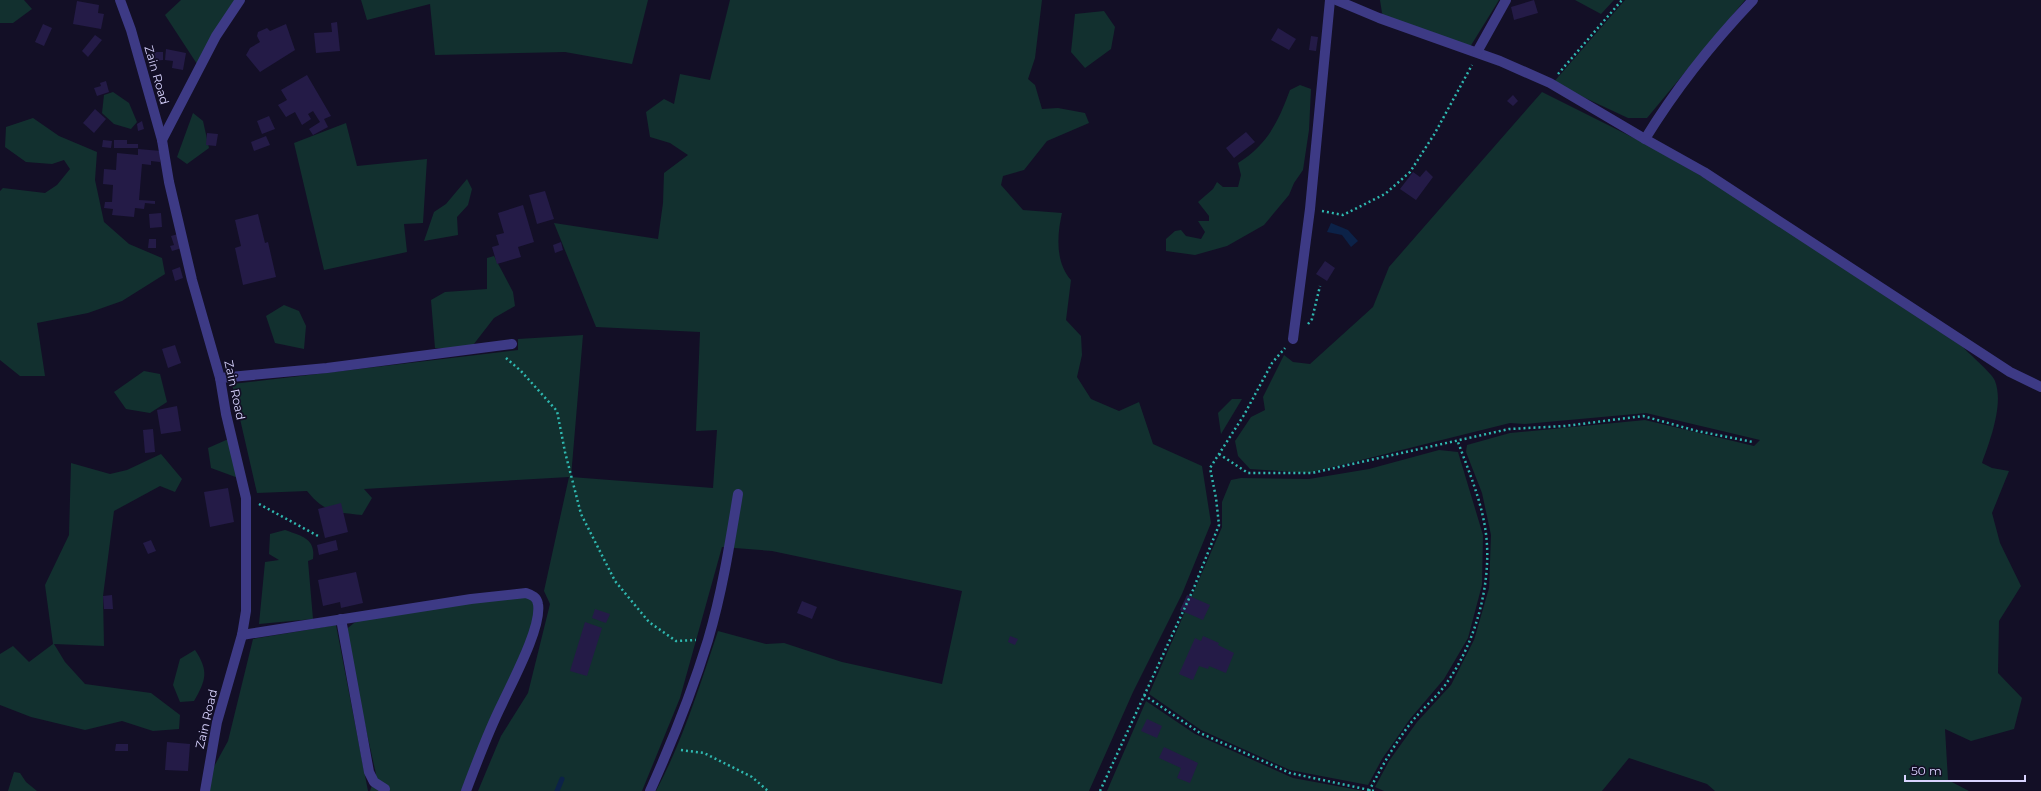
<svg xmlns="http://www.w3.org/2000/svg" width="2041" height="791" viewBox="0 0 2041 791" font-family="Montserrat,sans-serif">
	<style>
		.green { fill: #12302f }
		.water { fill: #0c2248 }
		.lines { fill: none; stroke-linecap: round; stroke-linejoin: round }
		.stream { stroke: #0c2248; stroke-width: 5 }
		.building { fill: #241b47 }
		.path { stroke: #2fb8b0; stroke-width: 2.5; stroke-dasharray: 2 3; stroke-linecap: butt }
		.minor { stroke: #3d3a85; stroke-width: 10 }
		.labels { text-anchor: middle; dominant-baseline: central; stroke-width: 3.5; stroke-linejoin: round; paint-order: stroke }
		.street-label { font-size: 12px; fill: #d9d4ff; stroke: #130f26 }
	</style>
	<rect width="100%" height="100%" fill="#130f26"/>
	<g class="green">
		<path d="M 0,0 L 24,0 L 32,9 L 13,23 L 0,23 Z"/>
		<path d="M 181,0 L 239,0 L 199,67 L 165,15 Z"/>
		<path d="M 361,0 L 648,0 L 632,64 L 565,52 L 435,55 L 430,4 L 367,20 Z"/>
		<path d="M 730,0 L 1042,0 L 1035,58 L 1028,79 L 1035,85 L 1042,109 L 1058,108 L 1085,113 L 1089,123 L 1047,141 L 1024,170 L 1003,176 L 1001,185 L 1023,210 L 1062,213 C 1057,235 1055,262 1071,280 L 1066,320 L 1081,336 L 1082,355 L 1077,377 L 1091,399 L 1119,411 L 1139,402 L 1153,444 L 1202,466 L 1211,523 L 1182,594 L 1133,692 L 1089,791 L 656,791 C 683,740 700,685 718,631 L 766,644 L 784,643 L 842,662 L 942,684 L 962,591 L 772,551 L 722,547 L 680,698 L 642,791 L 478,791 L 501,736 L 528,693 L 550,604 L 544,591 L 569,477 L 364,489 L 372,498 L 362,515 C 335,512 325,513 307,491 L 257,493 L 232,384 L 518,350 L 518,339 L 583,335 L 571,477 L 713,488 L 717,430 L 696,431 L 700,332 L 596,327 L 554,223 L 658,239 L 663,203 L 664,173 L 688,155 L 670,143 L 650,137 L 646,112 L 664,99 L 674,104 L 680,74 L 710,80 Z"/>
		<path d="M 1380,0 L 1499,0 L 1470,47 L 1385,19 L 1382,13 Z"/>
		<path d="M 1575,0 L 1614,0 L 1601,14 Z"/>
		<path d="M 1625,0 L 1745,0 L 1647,118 L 1628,118 L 1553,83 Z"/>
		<path d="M 1104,11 L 1115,27 L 1111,49 L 1085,68 L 1071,52 L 1075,14 Z"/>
		<path d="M 1300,85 L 1311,89 L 1309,130 L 1303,170 L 1294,183 L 1289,195 L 1264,225 L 1227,246 L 1195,255 L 1166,251 L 1166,239 L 1175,231 L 1181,230 L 1186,236 L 1201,239 L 1205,232 L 1198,221 L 1209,221 L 1209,216 L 1198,202 L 1213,189 L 1217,182 L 1223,187 L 1238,187 L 1241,175 L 1238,163 C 1268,144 1278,122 1290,90 Z"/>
		<path d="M 113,92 L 129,103 L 137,122 L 131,129 L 114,124 L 102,113 L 104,95 Z"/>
		<path d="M 1542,92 L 1642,142 L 1710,181 L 1963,347 C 1969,354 1993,374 1995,381 C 2004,404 1990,441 1982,463 L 1992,468 L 2009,471 L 1992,513 L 2000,543 L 2021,586 L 1999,621 L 1998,673 L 2022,698 L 2014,729 L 1971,741 L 1945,729 L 1948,780 L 1969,791 L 1715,791 L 1707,784 L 1629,758 L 1602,791 L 1384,791 L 1375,787 L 1389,761 L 1417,722 L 1451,685 L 1474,640 L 1489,588 L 1491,535 L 1482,493 L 1466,452 L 1467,445 L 1510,433 L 1645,420 L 1754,446 L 1760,440 L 1646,413 L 1525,424 L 1510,423 L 1309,473 L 1250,469 L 1238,456 L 1235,441 L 1251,417 L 1265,410 L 1263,397 L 1284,355 L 1293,362 L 1310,364 L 1373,307 L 1389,267 Z"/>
		<path d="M 193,113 L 203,121 L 209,148 L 187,164 L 177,157 Z"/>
		<path d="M 33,118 L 59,136 L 97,152 L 95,180 L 104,222 L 129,244 L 162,258 L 165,274 L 122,301 L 88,313 L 37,323 L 45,376 L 20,376 L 0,360 L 0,191 L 3,188 L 45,193 L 57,185 L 70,169 L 64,160 L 52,164 L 26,162 L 5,147 L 6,127 Z"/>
		<path d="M 346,123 L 357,166 L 427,159 L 423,223 L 404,224 L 407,252 L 324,270 L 294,143 Z"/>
		<path d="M 467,179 L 472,189 L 468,205 L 457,217 L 458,235 L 424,241 L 434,212 L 446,204 Z"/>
		<path d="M 494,256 L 513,292 L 515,306 L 494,318 L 470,349 L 435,348 L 431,300 L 445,292 L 487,289 L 487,258 Z"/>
		<path d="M 284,305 L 299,311 L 306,326 L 304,349 L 275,343 L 266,316 Z"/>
		<path d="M 144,371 L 160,374 L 167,402 L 150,413 L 126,409 L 114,392 Z"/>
		<path d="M 1232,399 L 1242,399 L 1221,434 L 1218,413 Z"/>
		<path d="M 233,437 L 241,479 L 211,468 L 208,448 Z"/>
		<path d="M 1439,450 L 1458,452 L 1483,535 L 1482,585 L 1468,638 L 1444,679 L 1410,719 L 1382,759 L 1368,785 L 1290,770 L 1201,730 L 1149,694 L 1222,527 L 1222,502 L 1231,480 L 1241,478 L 1309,479 L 1369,469 Z"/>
		<path d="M 161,454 L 182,479 L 175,492 L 160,486 L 114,511 L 103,596 L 104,646 L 54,644 L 65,662 L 85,684 L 151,693 L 180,715 L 179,729 L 153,731 L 122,721 L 85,730 L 31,717 L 0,705 L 0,654 L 13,646 L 29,662 L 53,644 L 45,585 L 69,535 L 71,463 L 110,474 L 127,470 Z"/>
		<path d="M 285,530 C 302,536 316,539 313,559 L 308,561 L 313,619 L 259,624 L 265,562 L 279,560 L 269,554 L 270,534 Z"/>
		<path d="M 529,596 L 537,609 L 522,661 L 464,791 L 370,791 L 376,774 L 344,631 L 354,623 L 361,620 L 474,599 Z"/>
		<path d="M 336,625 L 368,791 L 205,791 L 205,783 L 228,741 L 253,639 Z"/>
		<path d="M 195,650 C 209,671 206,680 194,701 L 180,702 L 173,685 L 180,659 Z"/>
		<path d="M 1146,701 L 1195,734 L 1293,778 L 1364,791 L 1107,791 Z"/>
		<path d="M 14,772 L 20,773 L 26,782 L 37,791 L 8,791 Z"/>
	</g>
	<path class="water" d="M 1331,223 L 1348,230 L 1358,241 L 1351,247 L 1342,235 L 1327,232 Z"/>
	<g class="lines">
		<path class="stream" d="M 557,791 L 562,779"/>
	</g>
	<g class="building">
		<path d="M 1534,0 L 1538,13 L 1514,20 L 1511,7 Z"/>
		<path d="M 77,1 L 99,5 L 98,13 L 104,14 L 101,29 L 73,24 Z"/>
		<path d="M 337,22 L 340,51 L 316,53 L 314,33 L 332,32 L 331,23 Z"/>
		<path d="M 43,24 L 52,28 L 44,46 L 35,42 Z"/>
		<path d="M 286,24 L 295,50 L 260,72 L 246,55 L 250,48 L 260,42 L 257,36 L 258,32 L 267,28 L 270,31 Z"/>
		<path d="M 1278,28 L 1296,39 L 1289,50 L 1271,40 Z"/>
		<path d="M 95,35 L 102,40 L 88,57 L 82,51 Z"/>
		<path d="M 1311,36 L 1318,37 L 1316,51 L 1309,50 Z"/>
		<path d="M 166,49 L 186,53 L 183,70 L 172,68 L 173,61 L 165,60 Z"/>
		<path d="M 152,52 L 163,52 L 163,60 L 153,61 Z"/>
		<path d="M 307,75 L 331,116 L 324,119 L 328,127 L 313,135 L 309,129 L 320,122 L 313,111 L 308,114 L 311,119 L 302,125 L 295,112 L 286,117 L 278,105 L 287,100 L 281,90 Z"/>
		<path d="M 106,81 L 109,92 L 97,96 L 94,88 L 101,86 L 100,83 Z"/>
		<path d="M 1513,95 L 1518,101 L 1513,106 L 1507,101 Z"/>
		<path d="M 95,109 L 106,119 L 94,133 L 83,123 Z"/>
		<path d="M 269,116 L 275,129 L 262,134 L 257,121 Z"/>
		<path d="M 142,121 L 144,129 L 138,131 L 137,124 Z"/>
		<path d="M 1246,132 L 1255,142 L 1234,158 L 1226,148 Z"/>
		<path d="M 207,133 L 218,134 L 216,146 L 206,145 Z"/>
		<path d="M 266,136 L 270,145 L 254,151 L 251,142 Z"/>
		<path d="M 103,140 L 112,141 L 111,148 L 102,147 Z"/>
		<path d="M 114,140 L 127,140 L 127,144 L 138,144 L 138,148 L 114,148 Z"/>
		<path d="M 138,149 L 161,151 L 160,162 L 151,161 L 151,165 L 142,164 L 139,200 L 155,201 L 155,204 L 145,203 L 144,209 L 135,208 L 134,217 L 112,215 L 113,209 L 104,208 L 105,202 L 112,202 L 113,185 L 103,184 L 104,169 L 116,170 L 117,153 L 138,155 Z"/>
		<path d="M 1426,170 L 1433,177 L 1416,200 L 1400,189 L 1413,172 L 1420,177 Z"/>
		<path d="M 545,191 L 554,219 L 537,224 L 529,195 Z"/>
		<path d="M 523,205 L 534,242 L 518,247 L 521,257 L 497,264 L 492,247 L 499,245 L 496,235 L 504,233 L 498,213 Z"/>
		<path d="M 161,213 L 162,227 L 150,228 L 149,214 Z"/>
		<path d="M 258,214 L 265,243 L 268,242 L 276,277 L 243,285 L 235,248 L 241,246 L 235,220 Z"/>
		<path d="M 178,234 L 182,248 L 172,251 L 170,246 L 174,245 L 171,236 Z"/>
		<path d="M 149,239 L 156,239 L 156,248 L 148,248 Z"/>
		<path d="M 561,242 L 563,250 L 555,253 L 553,245 Z"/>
		<path d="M 1325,261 L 1335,268 L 1327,281 L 1316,274 Z"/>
		<path d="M 180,267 L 183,278 L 175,281 L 172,270 Z"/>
		<path d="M 175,345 L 181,363 L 168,368 L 162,349 Z"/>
		<path d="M 177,406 L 181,431 L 161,434 L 157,410 Z"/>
		<path d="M 153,429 L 155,452 L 145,453 L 143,430 Z"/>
		<path d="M 228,488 L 234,522 L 210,527 L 204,492 Z"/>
		<path d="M 341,503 L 348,532 L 325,538 L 318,509 Z"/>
		<path d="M 151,540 L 156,551 L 148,554 L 143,543 Z"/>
		<path d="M 336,540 L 338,550 L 319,555 L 317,545 Z"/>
		<path d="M 356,572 L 363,603 L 341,608 L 340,602 L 323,606 L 318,580 Z"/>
		<path d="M 112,595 L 113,609 L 104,609 L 103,596 Z"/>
		<path d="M 1187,595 L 1210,605 L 1203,620 L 1180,610 Z"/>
		<path d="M 802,601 L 817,607 L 812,619 L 797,613 Z"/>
		<path d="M 595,609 L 610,614 L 606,623 L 592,618 Z"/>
		<path d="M 585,622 L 602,628 L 587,676 L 570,671 Z"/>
		<path d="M 1010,636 L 1018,639 L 1015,645 L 1008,642 Z"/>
		<path d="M 1203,636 L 1219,643 L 1218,645 L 1234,653 L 1226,673 L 1209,666 L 1208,669 L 1199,666 L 1193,680 L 1179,674 L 1195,638 L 1201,641 Z"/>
		<path d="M 1147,719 L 1162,726 L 1157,738 L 1141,731 Z"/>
		<path d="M 167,742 L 190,744 L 188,771 L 165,770 Z"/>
		<path d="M 116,744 L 128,744 L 128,751 L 115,751 Z"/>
		<path d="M 1164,747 L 1198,763 L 1190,783 L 1177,778 L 1181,768 L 1159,758 Z"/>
	</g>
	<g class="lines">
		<g class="path">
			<path d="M 1558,74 L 1622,0"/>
			<path d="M 1322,211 L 1343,215 L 1385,194 L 1410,172 L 1435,133 L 1472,65"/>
			<path d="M 1308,324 L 1312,319 L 1320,286"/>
			<path d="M 506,358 L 521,371 L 557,411 L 565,452 L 581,514 L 615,581 L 649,622 L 676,641 L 696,640"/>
			<path d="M 1219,454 L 1248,473 L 1312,473 L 1509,429 L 1565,426 L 1643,416 L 1697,431 L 1753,442"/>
			<path d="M 259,504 L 318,536"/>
			<path d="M 1144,695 L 1200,733 L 1290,773 L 1374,791"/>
			<path d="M 681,750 L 704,753 L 752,777 L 768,791"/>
			<path d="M 1100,791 L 1193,590 L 1219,525 L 1216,498 L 1210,468 L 1244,415 L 1272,363 L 1285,348"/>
			<path d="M 1369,791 C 1382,766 1396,741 1414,719 C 1425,706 1439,695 1448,681 C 1476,641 1492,582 1486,534 C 1482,502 1469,472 1458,442"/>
		</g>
		<g class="minor">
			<path d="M 120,0 L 131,30 L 162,140 L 169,182 L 192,280 L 220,378 L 226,414 L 246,498 L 246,611 L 242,635 L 217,722 L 205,791"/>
			<path d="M 1336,0 L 1379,18 L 1500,61 L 1550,83 L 1645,139 L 1704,172 L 2010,372 L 2041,387"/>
			<path d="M 1477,52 L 1506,0"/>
			<path d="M 1645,139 C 1675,90 1713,42 1753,0"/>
			<path d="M 162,140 L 216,36 L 240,0"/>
			<path d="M 1293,339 L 1310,209 L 1330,0"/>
			<path d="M 220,378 L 327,368 L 512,344"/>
			<path d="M 341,619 L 369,772 L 374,782 L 385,789"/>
			<path d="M 242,635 L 471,599 L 526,593 C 532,595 537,597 538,604 C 542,627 512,682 502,704 C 488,732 477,762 466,791"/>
			<path d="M 650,791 C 672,742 692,692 708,640 C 722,593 730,543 738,494"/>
		</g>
	</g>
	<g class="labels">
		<g class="street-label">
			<text transform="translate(157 75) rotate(74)">Zain Road</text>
			<text transform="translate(235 390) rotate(78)">Zain Road</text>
			<text transform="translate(206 719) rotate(-77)">Zain Road</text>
		</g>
	</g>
	<path d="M1905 775v6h120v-6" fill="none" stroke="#d9d4ff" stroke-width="2"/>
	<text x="1911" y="775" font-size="12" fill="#d9d4ff" stroke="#130f26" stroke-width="3" paint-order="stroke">50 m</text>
</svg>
